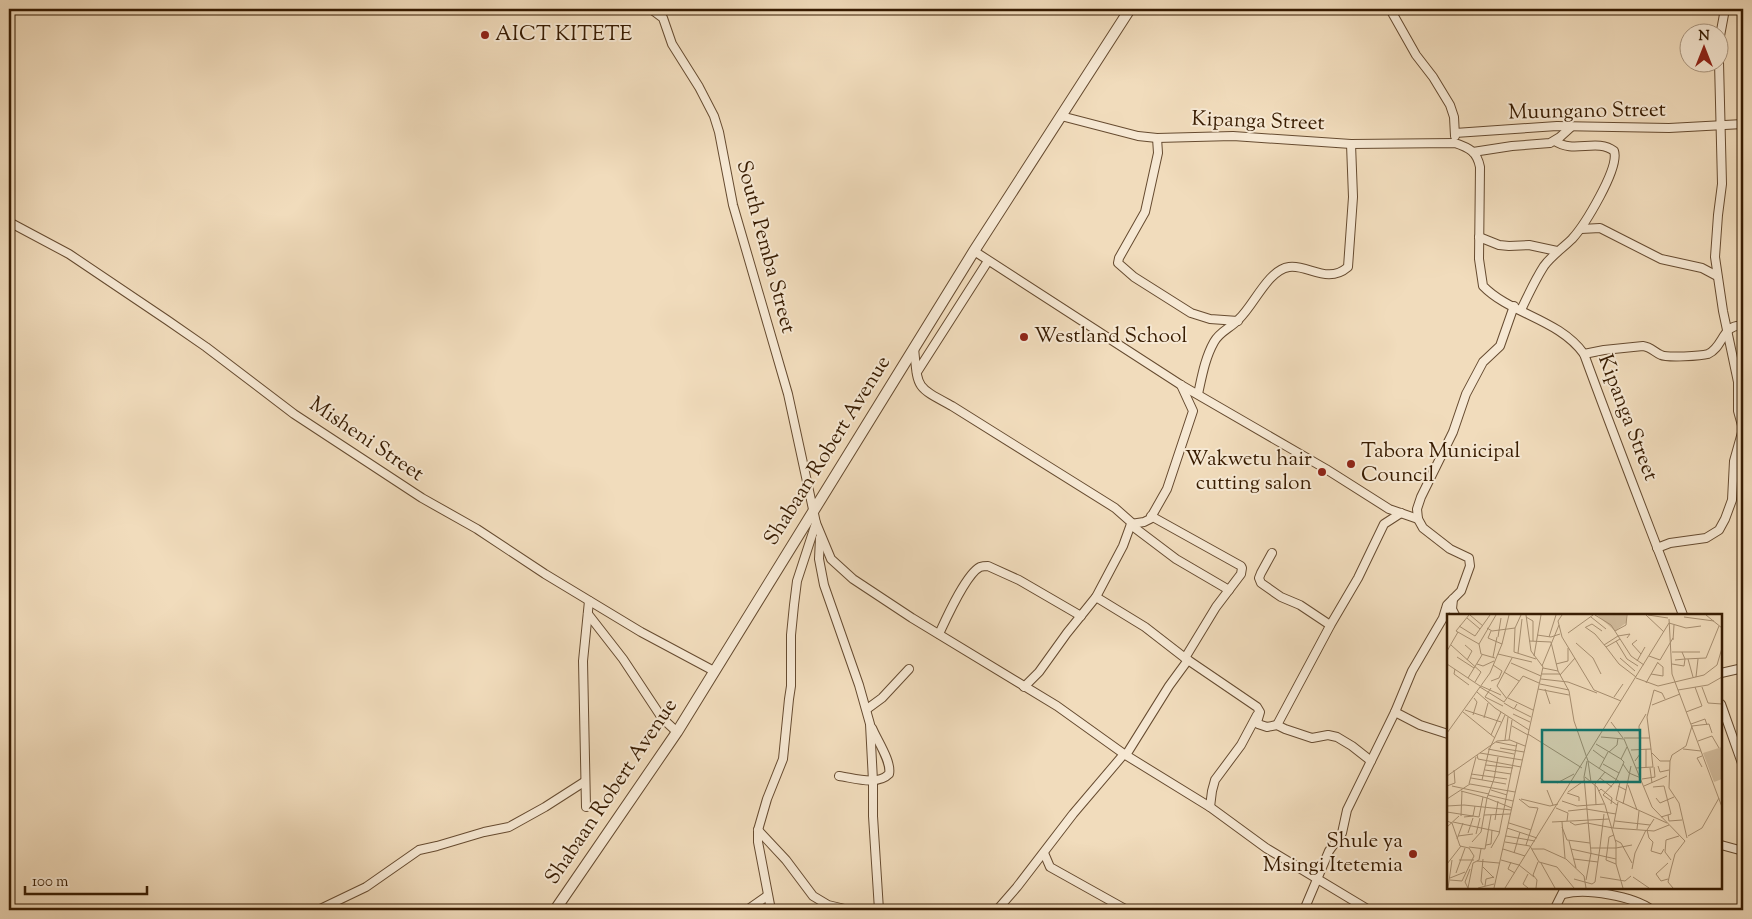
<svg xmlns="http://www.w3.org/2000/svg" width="1752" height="919" viewBox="0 0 1752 919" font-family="'Sorts Mill Goudy',serif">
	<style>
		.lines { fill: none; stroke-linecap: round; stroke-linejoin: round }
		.minor-casing { stroke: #664b30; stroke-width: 10 }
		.tertiary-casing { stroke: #664b30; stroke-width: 12 }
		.minor { stroke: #f6e8d3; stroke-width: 8 }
		.tertiary { stroke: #f6e8d3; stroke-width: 10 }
		.poi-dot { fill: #8f2418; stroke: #f6e8d3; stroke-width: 2 }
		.labels { text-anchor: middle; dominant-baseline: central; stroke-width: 4; stroke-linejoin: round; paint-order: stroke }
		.poi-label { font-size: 21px; fill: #371b01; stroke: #f6e8d3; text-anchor: start }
		.street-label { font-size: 21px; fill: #371b01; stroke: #f6e8d3 }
		.inset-road { fill: none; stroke: #a78f71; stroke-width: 1 }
		.view { fill: #0f766e; fill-opacity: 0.15; stroke: #0f766e; stroke-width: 2.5 }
		.inset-edge { fill: none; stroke: #371b01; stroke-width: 2.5 }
	</style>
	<rect width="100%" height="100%" fill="#f1dcbc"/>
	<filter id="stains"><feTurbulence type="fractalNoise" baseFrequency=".004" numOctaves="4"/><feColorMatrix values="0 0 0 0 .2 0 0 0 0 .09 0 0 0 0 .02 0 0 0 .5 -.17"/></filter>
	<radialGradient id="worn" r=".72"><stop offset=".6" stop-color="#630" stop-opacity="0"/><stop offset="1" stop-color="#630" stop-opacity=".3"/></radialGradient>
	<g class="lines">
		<defs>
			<g id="minor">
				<path d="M 651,9 L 663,18 L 672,44 L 699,87 L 714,116 L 719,132 L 733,205 L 788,394 L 816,523 L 831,559 L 853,579 L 912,618 L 1057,706 L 1124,754 L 1210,807 L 1266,848 L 1369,910"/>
				<path d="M 1390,9 L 1416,55 L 1433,77 L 1450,105 L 1454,117 L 1455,136"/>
				<path d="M 1720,58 L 1720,36 L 1725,9"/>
				<path d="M 1061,116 L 1138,136 L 1157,138 L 1233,136 L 1351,144 L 1455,143 C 1470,148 1477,152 1480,167 L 1479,259 L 1483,286 C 1510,314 1559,319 1584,354 C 1616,442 1650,528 1683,615"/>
				<path d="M 1455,133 L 1557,126 L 1669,128 L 1743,124"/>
				<path d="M 1157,138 L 1158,153 L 1145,212 L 1119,258 L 1118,263 L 1134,277 L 1191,313 L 1210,319 L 1238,321"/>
				<path d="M 1473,152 L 1512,146 L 1550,143 L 1560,137 L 1571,127"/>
				<path d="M 9,222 L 69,254 L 167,320 L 206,347 L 294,414 L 422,498 L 477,529 L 545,574 L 641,632 L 714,671"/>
				<path d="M 1581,229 L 1600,228 L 1661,259 L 1702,268 L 1717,276"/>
				<path d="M 1479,237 L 1499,245 L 1509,246 L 1529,245 L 1557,251"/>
				<path d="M 974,251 L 1181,385 L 1326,469 L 1389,509 L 1418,519"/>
				<path d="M 1521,310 C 1528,295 1535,280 1544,266 C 1552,255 1563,248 1572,239 C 1584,226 1620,168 1614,151 C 1597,138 1573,154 1555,141"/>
				<path d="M 914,348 C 918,389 915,386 952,406 L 1115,508 L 1132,523"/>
				<path d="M 1584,354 L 1604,350 L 1643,346 C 1651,347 1654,352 1661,355 C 1667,358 1701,356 1708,354 C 1724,347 1722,323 1743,326"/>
				<path d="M 917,372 L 988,261"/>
				<path d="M 1198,394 C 1202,376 1205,358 1214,342 C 1220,331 1231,328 1239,319 C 1254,305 1268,270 1289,267 C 1308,264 1327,285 1348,267 L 1353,197 L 1351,144"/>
				<path d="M 1151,516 L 1241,566 L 1242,568 L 1241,574 L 1216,607 L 1185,658"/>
				<path d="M 1131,525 L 1176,559 L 1229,590"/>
				<path d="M 820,538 L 819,559 L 824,585 L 859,685 L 870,724 L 873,781 L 873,816 L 879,910"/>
				<path d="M 1657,548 L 1670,543 L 1706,538 L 1719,530 L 1725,519 L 1732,500 L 1734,461 L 1743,429 L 1738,411 L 1738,382 L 1723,311 L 1715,257 L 1718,215 L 1722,184 L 1719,62"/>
				<path d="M 1272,553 L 1261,573 L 1259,578 L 1261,583 L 1281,597 L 1300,605 L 1330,625"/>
				<path d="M 1096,597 L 1145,627 L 1185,658 L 1257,707 L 1260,712 L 1257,722 L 1258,724 L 1267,727 L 1277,725 L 1285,729 L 1312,738 L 1328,735 L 1337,737 L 1352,746 L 1371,761"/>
				<path d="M 1453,599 L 1452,609 L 1455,615"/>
				<path d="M 588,614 L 623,659 L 662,718 L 677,732"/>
				<path d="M 939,634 C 946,619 966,574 980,567 C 983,566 984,566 988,566 L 1019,580 L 1081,616"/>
				<path d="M 1721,673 L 1743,668"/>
				<path d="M 1024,687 L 1039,672 L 1067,633 L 1096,597 L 1123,546 L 1131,524 L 1144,522 L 1150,519 L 1167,489 L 1193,411 L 1181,385"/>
				<path d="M 1721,704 L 1743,766"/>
				<path d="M 867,709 L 882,698 L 909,669"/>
				<path d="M 1395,712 L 1420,725 L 1448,734"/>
				<path d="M 1277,725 L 1331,624 L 1358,578 L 1384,524 L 1401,513"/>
				<path d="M 1126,755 L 1169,686 L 1188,660"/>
				<path d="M 839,776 C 854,778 877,786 889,774 C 892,762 877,740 872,728"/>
				<path d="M 586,807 L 583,661 L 589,601"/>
				<path d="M 1210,807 L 1212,791 L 1215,780 L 1241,745 L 1257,715"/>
				<path d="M 758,830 L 786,860 L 813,896 L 828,905 L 849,910"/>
				<path d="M 1721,845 L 1743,851"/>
				<path d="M 1044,853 L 1050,867 L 1127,910"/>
				<path d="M 1564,894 C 1586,888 1633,896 1652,910"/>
				<path d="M 318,910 L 366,887 L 419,850 L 437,846 L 484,832 L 509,827 L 545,807 L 584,782"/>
				<path d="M 747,910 L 767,896"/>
				<path d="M 771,910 L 758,842 L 758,830 L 767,799 L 783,759 L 789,699 L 791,686 L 791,635 L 794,605 L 797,581 L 816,523"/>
				<path d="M 997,910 L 1017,887 L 1073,814 L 1124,754"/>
				<path d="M 1304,910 L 1329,851 L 1342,833 L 1347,810 L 1395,712 L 1412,671 L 1443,618 L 1447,605 L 1461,591 L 1470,566 L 1469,558 L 1450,549 L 1423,528 L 1418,519 L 1417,509 L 1421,497 L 1453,432 L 1466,394 L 1483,362 L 1500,346 L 1514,306"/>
				<path d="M 1554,910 L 1565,888"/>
				<path d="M 1737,910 L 1743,907"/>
			</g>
			<path id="tertiary" d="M 555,910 L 677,732 L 974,251 L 1130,9"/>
		</defs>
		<use href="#minor" class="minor-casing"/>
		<use href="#tertiary" class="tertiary-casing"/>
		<use href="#minor" class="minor"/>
		<use href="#tertiary" class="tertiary"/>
	</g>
	<g class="poi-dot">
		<circle cx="485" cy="35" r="5"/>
		<circle cx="1024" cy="337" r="5"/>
		<circle cx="1351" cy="464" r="5"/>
		<circle cx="1322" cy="472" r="5"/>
		<circle cx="1413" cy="854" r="5"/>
	</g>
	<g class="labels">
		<g class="poi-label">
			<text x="495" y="35">AICT KITETE</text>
			<text x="1034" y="337">Westland School</text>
			<text x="1361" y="452">Tabora Municipal<tspan x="1361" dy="24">Council</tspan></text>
			<text x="1312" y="460" text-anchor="end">Wakwetu hair<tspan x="1312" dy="24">cutting salon</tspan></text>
			<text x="1403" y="842" text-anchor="end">Shule ya<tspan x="1403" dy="24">Msingi Itetemia</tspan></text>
		</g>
		<g class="street-label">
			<text transform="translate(1587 112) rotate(-1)">Muungano Street</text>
			<text transform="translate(1258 122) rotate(2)">Kipanga Street</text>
			<text transform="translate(765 247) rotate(75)">South Pemba Street</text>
			<text transform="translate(1627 418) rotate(69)">Kipanga Street</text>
			<text transform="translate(366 440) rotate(34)">Misheni Street</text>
			<text transform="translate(828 451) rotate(-58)">Shabaan Robert Avenue</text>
			<text transform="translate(612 792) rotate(-56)">Shabaan Robert Avenue</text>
		</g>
	</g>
	<g transform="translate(1447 614)">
		<rect width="275" height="275" fill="#f1dcbc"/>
		<path d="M 150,1 L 179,1 L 179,9 L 168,17 ZM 275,133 L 275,165 L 267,168 L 256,139 Z" fill="#d1bb9c"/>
		<path class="inset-road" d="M 22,1 L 9,17 L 32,30 L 49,1M 23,1 L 36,12M 74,1 L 68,14 L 67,38 L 89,45M 115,1 L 111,7 L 115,23 L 147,76 L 174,87M 148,1 L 164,11 L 184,42 L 197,51M 199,1 L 217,18M 201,1 L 221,4M 259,1 L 275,14M 79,3 L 86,7 L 86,27M 144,3 L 159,15M 237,3 L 267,7M 20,4 L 33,15M 222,5 L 225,60 L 275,193M 222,9 L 239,14 L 254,12M 12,12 L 28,22 L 43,1M 138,13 L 148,20 L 159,33 L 173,25M 139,13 L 145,10 L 155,17M 40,14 L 45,17 L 68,14M 44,17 L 41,24 L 55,30M 168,17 L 179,11 L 180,1M 121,19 L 146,1M 90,21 L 104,23 L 113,20M 51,23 L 54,4M 102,23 L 109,1M 190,26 L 185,30 L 194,40M 226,26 L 227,11M 82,27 L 104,28 L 111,57 L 122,77 L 127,107 L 141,147 L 173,168 L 169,186 L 220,209M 169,27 L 180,45 L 191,52M 129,29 L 146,44 L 154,60M 32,30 L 34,40 L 48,44M 4,31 L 34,58 L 28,68M 18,31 L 25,37 L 20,46M 157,31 L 171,22 L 183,20 L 180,24M 159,33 L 172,50 L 189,63M 0,37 L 11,18M 225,38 L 235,38 L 238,45 L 259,44 L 272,12M 235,38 L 253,38M 71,39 L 75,5M 51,40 L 85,48M 87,42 L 94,1M 202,42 L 213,46 L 226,24M 10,43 L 27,54M 46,43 L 50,23M 173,44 L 188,57M 241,45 L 246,63M 190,47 L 198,33M 64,49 L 94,62M 0,50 L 33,72M 30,50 L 36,52 L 47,47M 109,50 L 121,47 L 121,34M 225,50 L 237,52 L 238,45 L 228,46M 95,52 L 112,11M 96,54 L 111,57M 8,55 L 7,60 L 22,71M 57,58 L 72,67M 95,60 L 113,60M 204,60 L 216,62 L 216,53 L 211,49M 113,61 L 128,44M 249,63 L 251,45M 21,64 L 35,41M 189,64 L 211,72 L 257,61 L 270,51 L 275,34M 94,65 L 121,68 L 150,79M 44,67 L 52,64 L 55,57 L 46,51M 199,69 L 211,48M 93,70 L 122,76M 34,72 L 54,81M 33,73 L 57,88 L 76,62 L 92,69M 255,73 L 261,89 L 275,90M 44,74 L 38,83 L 56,92M 91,75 L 122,81M 98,75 L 103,90M 207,76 L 215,79 L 218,85M 231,76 L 261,71 L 275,63M 30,78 L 48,94 L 82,116M 167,83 L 176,70M 61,84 L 86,96M 60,85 L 50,72 L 65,44M 57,89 L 67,95 L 70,90M 205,91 L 233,80M 68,95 L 84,103M 18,96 L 54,108M 16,98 L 48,124M 239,98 L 255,92 L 248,73M 66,100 L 83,108M 26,101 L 30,88 L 27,84M 37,104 L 41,89M 164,108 L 176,124M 244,110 L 258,105 L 260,111M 65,112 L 81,121M 0,119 L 43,59 L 55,30 L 62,1M 81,120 L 135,154M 44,121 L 54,98M 154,123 L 177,125 L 205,193 L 238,227M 177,124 L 203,124M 58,126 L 61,103M 62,126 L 65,106M 251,127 L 265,122 L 272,134M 49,128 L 69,132M 149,130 L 174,145M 53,134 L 77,138M 41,135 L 67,140M 199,135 L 199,154M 204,135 L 200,103 L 207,76M 236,135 L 254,137M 146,136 L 158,145M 184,136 L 204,135 L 206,153 L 189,154M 162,138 L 170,131 L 171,124M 33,139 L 75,146M 205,139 L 213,147 L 223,147M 30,141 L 31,145 L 74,153M 51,143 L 47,165 L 40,184 L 65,194M 141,147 L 144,168M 188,147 L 193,140 L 192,112 L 199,100M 156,150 L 172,159M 176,150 L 182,159 L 194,164M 39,151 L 66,154M 211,152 L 213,158 L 222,156M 255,153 L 250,144 L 255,142M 203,154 L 205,169M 152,155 L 161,138M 38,156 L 64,160M 24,160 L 60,165M 0,162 L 50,127 L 63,126 L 78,132M 138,163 L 150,173 L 158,191 L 169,229 L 169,250 L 176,274M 24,164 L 59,170M 153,164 L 165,173M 195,165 L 208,163 L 207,153M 35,166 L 42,136 L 58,101M 110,169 L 127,160M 22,170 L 29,143M 181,171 L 190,196M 0,172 L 8,169 L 7,156M 5,172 L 42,180M 171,172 L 179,176 L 176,190M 197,172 L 220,162M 206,173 L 217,172 L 224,200 L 214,203M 44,176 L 60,181M 100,176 L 106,191M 179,176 L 184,152M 14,177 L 40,184 L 34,218 L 25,228M 152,177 L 154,175 L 165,184 L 164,190M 121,178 L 138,166M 120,179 L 132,183 L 132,187M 41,181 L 66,187M 156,181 L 168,168 L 177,148 L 174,145 L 180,133M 156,181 L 170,191M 209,184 L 213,189 L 227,183M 0,185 L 23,170 L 68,178M 72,185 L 82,193 L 91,194 L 79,231M 74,185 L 103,192 L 111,190M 115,187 L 130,192 L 157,190M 149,191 L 148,170 L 158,158M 0,192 L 17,191 L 64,196M 109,194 L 121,199 L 120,207M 139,195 L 169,200M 121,197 L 139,195M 0,198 L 32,203 L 36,183M 37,201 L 63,200M 221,201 L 222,207 L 235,206M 14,202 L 15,177M 17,203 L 26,202 L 28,192M 207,205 L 200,216 L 202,224 L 206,228 L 204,237 L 214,240 L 217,235M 48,206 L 51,187M 0,207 L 5,209 L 13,232 L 22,234 L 27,242 L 15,267 L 3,266M 168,207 L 203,211M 6,208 L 53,218M 105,208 L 162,205M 115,208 L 118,244M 123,208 L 128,211 L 140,209 L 166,214 L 171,188M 62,209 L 84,216M 0,213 L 12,202M 115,213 L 120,226 L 143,229M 60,214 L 90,224M 166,214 L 207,217 L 222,211M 190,215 L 192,197M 21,219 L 26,204M 29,220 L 33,204M 167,221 L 162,223 L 159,246 L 169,250M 11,222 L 26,220M 59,222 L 88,227M 241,222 L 255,214 L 272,184M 240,224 L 232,189 L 222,174 L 223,147 L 225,141 L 239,132 L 245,112 L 262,110 L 265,119M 10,225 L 16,209M 168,226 L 174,229 L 185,249M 122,227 L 129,254M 58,228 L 83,232 L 92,248 L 110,253 L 127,274M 39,231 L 44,230 L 45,216M 22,233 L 38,235 L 44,201M 153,233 L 157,200M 44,234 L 52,220 L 70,129M 144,234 L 169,234M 169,234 L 185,231M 56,235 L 78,242M 85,235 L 97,235 L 119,245 L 137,262 L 139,274M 124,235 L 169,245M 67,239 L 73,218M 127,245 L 151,248M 12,246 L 27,246M 54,246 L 72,251 L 87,263M 224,246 L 218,238 L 219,226 L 232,222M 30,247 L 52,249M 64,248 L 61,255 L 68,259M 94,249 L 108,274M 221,249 L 209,260 L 214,267 L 221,265M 0,250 L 14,232M 36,253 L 47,264M 185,255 L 188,239 L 199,216M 224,255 L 228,240 L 238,227M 224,255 L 221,268 L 226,274M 9,259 L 18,234M 81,260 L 76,270 L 81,274M 153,263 L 178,267 L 184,262M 186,263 L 202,274M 3,264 L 18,258M 127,265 L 145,270 L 148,268 L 153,233M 139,266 L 144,239 L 137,163 L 140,147M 36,271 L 34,267 L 36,245M 38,272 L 39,265 L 47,263M 1,274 L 5,246M 21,274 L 26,249 L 32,246 L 34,235M 21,274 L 18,268 L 23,255M 31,274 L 47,270M 47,274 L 96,53 L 84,37 L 79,1M 58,274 L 222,9M 89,274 L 90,266 L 86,261 L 91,248"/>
		<path class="view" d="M 95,116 L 193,116 L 193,168 L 95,168 Z"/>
		<rect width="275" height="275" class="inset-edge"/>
	</g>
	<rect width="1752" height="919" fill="none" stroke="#f1dcbc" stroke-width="30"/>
	<rect x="10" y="10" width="1732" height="899" fill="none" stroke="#371b01" stroke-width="2.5"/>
	<rect x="15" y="15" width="1722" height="889" fill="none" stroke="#371b01"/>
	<g transform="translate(1704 48)"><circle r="24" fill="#f6e8d3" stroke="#aa967f"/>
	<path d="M0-4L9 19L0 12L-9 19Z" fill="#8f2418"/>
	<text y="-8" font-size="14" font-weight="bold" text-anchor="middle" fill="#371b01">N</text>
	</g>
	<path d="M25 886v8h122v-8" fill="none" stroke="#371b01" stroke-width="2.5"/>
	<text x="32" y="886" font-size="15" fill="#371b01" stroke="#f6e8d3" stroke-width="4" paint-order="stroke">100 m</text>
	<rect width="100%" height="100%" filter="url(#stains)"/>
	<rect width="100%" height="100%" fill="url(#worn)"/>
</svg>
